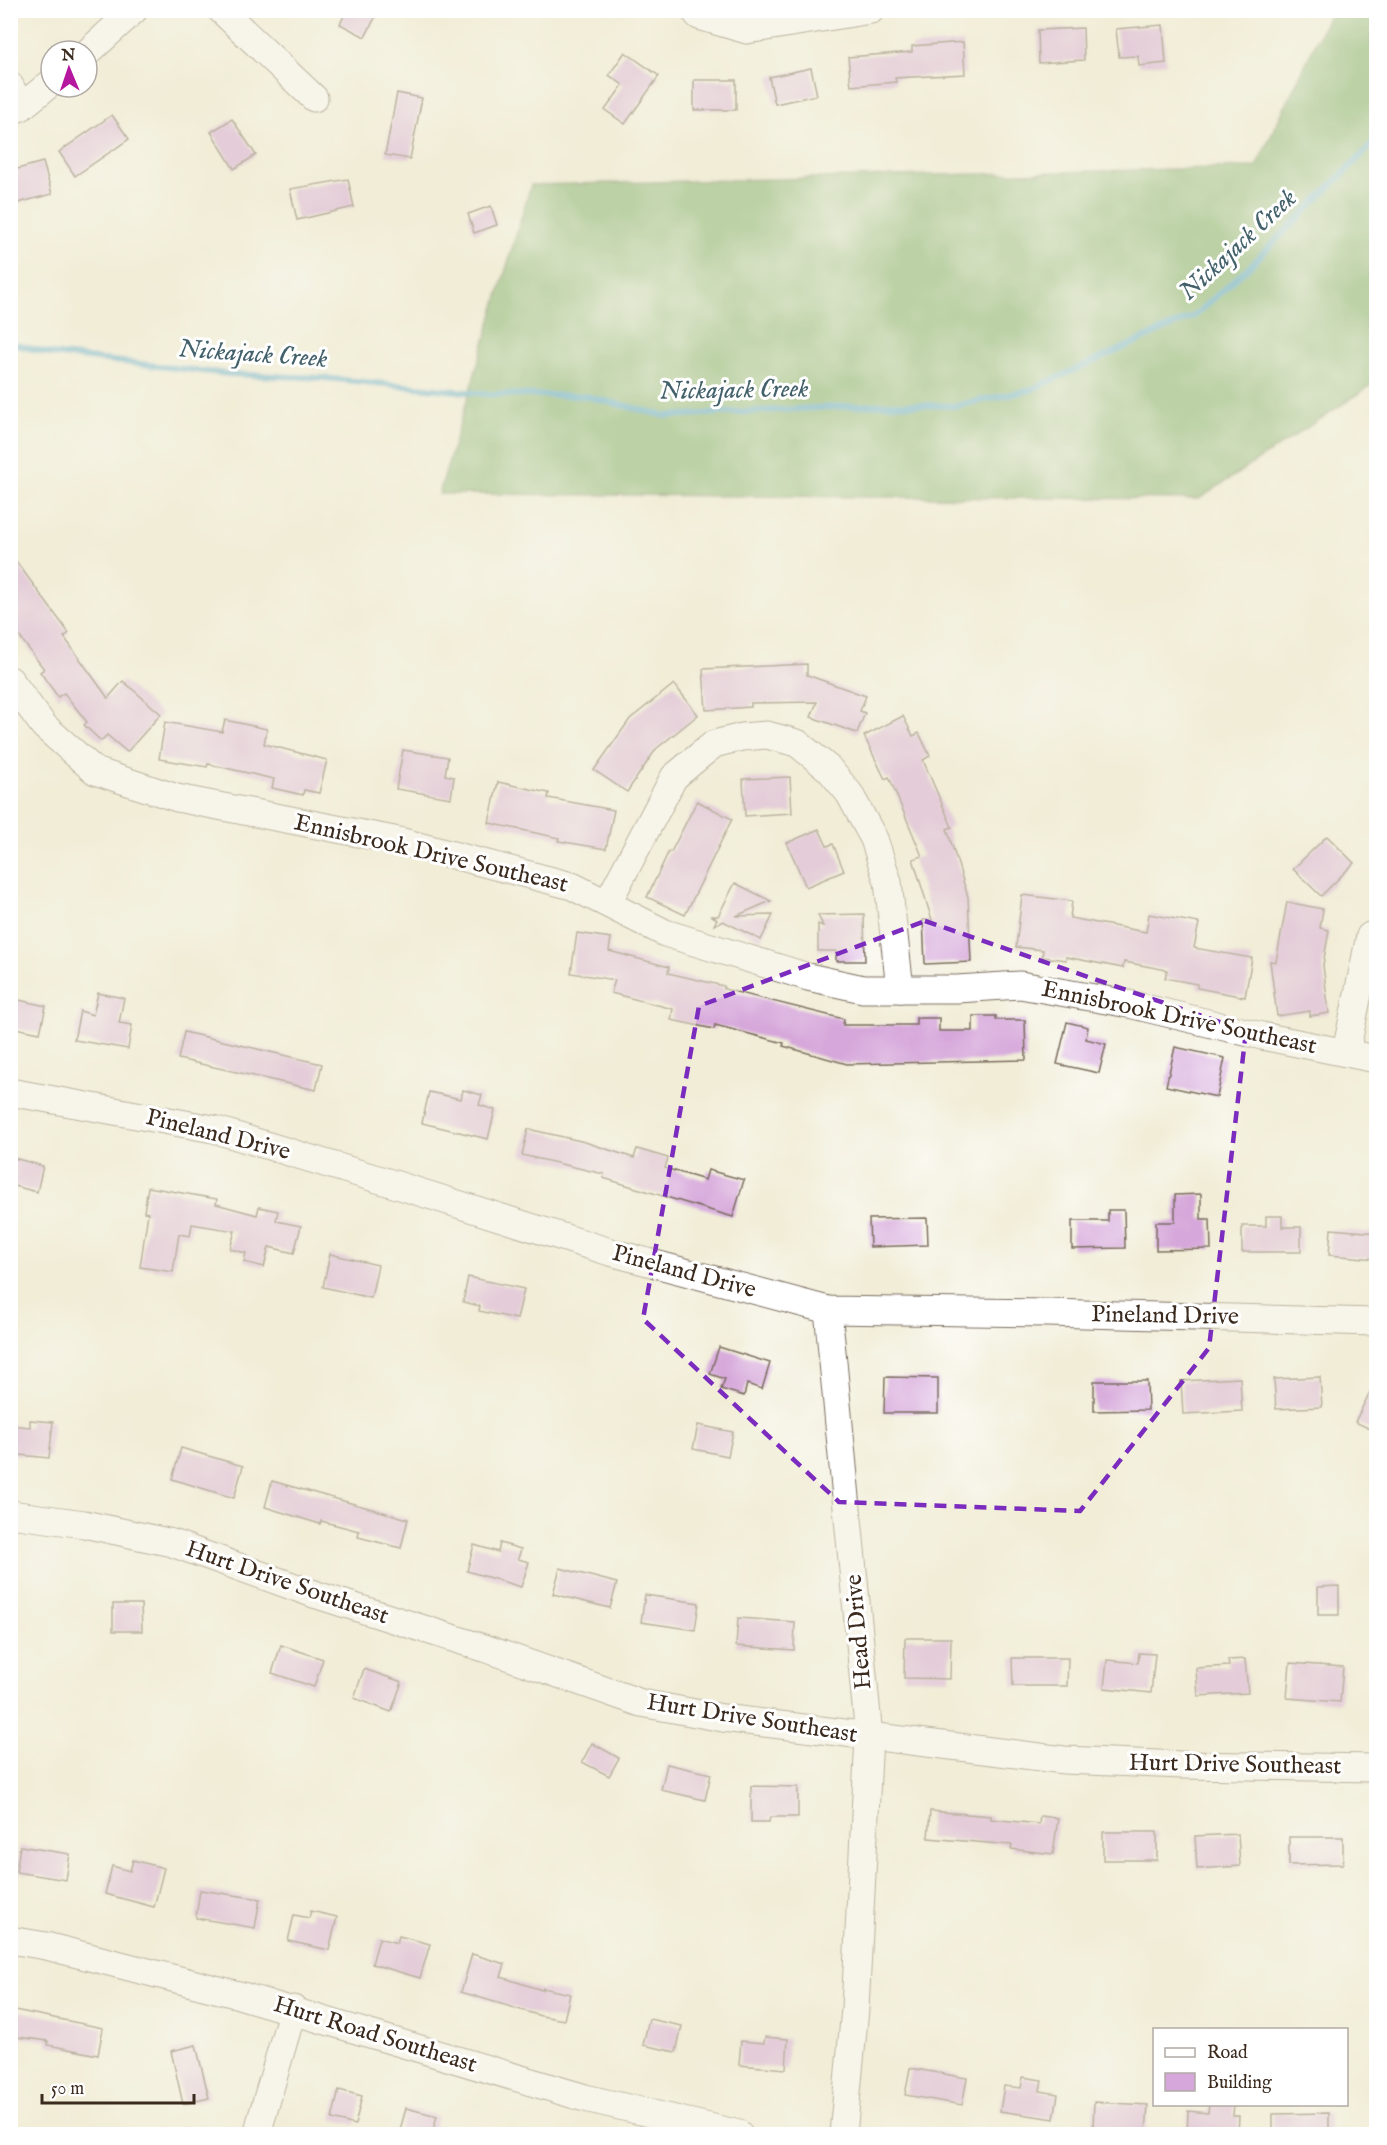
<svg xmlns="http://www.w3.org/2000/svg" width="1387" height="2145" viewBox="0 0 1387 2145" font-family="'IM FELL English',serif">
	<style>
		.forest { fill: #7eb06b; stroke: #5c6d44; stroke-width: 1.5 }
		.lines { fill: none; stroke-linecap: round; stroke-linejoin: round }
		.stream { stroke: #4da5ca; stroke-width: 6 }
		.building { fill: #d6a7da }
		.minor-casing { stroke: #7b6e5f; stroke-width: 29 }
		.minor { stroke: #fff; stroke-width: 27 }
		.marked { fill: none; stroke: #7b2cbf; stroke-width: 4.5; stroke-dasharray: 12 8; stroke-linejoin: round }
		.labels { text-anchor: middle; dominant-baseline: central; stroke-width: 6; stroke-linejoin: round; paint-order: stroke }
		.street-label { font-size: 24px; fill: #3b2a1e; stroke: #fff }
		.water-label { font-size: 26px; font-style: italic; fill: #43616b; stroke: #fff }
	</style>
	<rect width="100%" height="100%" fill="#fff"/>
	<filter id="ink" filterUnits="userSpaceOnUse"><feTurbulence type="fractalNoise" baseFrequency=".0167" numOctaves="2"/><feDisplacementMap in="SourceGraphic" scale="12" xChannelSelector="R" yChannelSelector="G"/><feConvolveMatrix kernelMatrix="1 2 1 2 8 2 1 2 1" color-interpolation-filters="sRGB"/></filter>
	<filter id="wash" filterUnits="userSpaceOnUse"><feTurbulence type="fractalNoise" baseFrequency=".008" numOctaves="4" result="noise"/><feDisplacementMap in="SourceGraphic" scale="24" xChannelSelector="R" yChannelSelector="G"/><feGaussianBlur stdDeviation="1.35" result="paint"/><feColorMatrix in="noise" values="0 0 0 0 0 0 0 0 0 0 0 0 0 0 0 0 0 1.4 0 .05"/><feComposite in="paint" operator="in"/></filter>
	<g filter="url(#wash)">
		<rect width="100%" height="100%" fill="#f1edd7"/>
		<path class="forest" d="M 1331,11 L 1376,11 L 1376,382 L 1199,499 L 439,494 L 531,185 L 1256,167 Z"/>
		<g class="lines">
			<path class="stream" d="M 10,343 L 52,354 L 228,374 L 324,378 L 487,394 L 585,396 L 666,416 L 891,404 L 955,406 L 1030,390 L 1194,316 L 1251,265 L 1376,141"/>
		</g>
		<g id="blocks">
			<g class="building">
				<path d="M 347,10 L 379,10 L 365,37 L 340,24 Z"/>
				<path d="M 1163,25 L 1166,63 L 1139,66 L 1138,56 L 1119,57 L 1116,29 Z"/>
				<path d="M 1083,28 L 1084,60 L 1039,63 L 1038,30 Z"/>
				<path d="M 963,42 L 965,74 L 895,78 L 896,82 L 851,86 L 848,57 L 912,52 L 912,46 Z"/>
				<path d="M 625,52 L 659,76 L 625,124 L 605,110 L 623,85 L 609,75 Z"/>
				<path d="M 811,68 L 817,95 L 775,104 L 769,77 Z"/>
				<rect x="694" y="80" width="42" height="30"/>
				<path d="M 397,93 L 422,98 L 410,159 L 385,155 Z"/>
				<path d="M 112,115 L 129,139 L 75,176 L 59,152 Z"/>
				<path d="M 232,119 L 256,155 L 234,169 L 211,132 Z"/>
				<path d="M 43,162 L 52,194 L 10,205 L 10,171 Z"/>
				<path d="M 348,179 L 354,207 L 297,220 L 290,189 Z"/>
				<path d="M 491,206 L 497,225 L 474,233 L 468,214 Z"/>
				<path d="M 10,553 L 69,633 L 64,637 L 108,698 L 123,681 L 161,714 L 127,752 L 107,735 L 101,741 L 84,725 L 87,722 L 64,693 L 58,697 L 40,672 L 44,669 L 10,624 Z"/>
				<path d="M 807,664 L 807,675 L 866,696 L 860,711 L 865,713 L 857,733 L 811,717 L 817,702 L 751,703 L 751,707 L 706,710 L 703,669 Z"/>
				<path d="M 674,684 L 698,715 L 656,749 L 627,792 L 594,770 L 630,719 Z"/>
				<path d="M 903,716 L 913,736 L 919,733 L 930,756 L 923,760 L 952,827 L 947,829 L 968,897 L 971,962 L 925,964 L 923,920 L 932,920 L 913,859 L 922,856 L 889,777 L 885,779 L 864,736 Z"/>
				<path d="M 225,720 L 267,729 L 264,744 L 327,760 L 319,793 L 304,790 L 303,795 L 272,788 L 274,779 L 208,764 L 207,767 L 159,759 L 165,722 L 222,732 Z"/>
				<path d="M 403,750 L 448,757 L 445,775 L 454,777 L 451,798 L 396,789 Z"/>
				<path d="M 790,777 L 792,813 L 745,816 L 743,779 Z"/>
				<path d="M 498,782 L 549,793 L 548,798 L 614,810 L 606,849 L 558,841 L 559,838 L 489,823 Z"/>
				<path d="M 697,801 L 732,819 L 685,915 L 647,897 L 669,851 L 671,852 Z"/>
				<path d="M 819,829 L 827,846 L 833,844 L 844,871 L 806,887 L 787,843 Z"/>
				<path d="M 1327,836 L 1354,863 L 1321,896 L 1293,869 Z"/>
				<path d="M 735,883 L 771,901 L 736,916 L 773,915 L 761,940 L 723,921 L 714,925 L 717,919 L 712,916 L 718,916 Z"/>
				<path d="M 1022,895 L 1072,901 L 1070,918 L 1146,932 L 1149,914 L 1199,923 L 1194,948 L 1252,958 L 1245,997 L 1197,988 L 1197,984 L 1165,978 L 1167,970 L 1124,962 L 1123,968 L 1066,957 L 1066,960 L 1042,957 L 1043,950 L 1016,947 Z"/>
				<path d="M 1287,902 L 1323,909 L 1320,928 L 1329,930 L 1323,965 L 1329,1013 L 1310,1016 L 1310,1011 L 1277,1016 L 1270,961 L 1276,962 Z"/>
				<path d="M 864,914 L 865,961 L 836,961 L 836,951 L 818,951 L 818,924 L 823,926 L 818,915 Z"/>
				<path d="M 577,933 L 611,938 L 609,951 L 669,967 L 668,973 L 724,986 L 724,989 L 844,1019 L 843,1025 L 916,1025 L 916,1018 L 939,1018 L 939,1031 L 973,1031 L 973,1016 L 996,1016 L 996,1020 L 1025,1020 L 1026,1060 L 847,1064 L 783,1046 L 784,1043 L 715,1025 L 714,1029 L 671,1020 L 673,1009 L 611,993 L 615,980 L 571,973 Z"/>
				<path d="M 98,993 L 124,998 L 119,1023 L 132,1025 L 128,1049 L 74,1040 L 80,1011 L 93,1015 Z"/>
				<path d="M 10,998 L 46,1006 L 40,1033 L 10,1027 Z"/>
				<path d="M 1067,1022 L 1088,1027 L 1086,1039 L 1106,1044 L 1099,1073 L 1057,1064 Z"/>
				<path d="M 184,1032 L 322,1064 L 316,1090 L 178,1059 Z"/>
				<path d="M 1175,1047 L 1225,1058 L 1217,1097 L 1166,1086 Z"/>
				<path d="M 463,1090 L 482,1095 L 479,1105 L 495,1110 L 488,1139 L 422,1123 L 429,1092 L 461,1099 Z"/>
				<path d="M 528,1129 L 585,1142 L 634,1158 L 637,1149 L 668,1158 L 665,1168 L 705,1180 L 708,1170 L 744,1180 L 733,1217 L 603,1178 L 604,1174 L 522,1155 Z"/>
				<path d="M 10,1157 L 43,1166 L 37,1192 L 10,1185 Z"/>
				<path d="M 148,1187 L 217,1199 L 216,1204 L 257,1215 L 259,1207 L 278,1211 L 276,1221 L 301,1226 L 294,1253 L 269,1247 L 264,1267 L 244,1262 L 246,1253 L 230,1249 L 235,1231 L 192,1224 L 190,1236 L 179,1234 L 173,1272 L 140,1267 L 148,1213 L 144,1212 Z"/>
				<path d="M 1201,1194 L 1201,1219 L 1210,1219 L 1211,1249 L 1156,1250 L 1156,1222 L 1175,1222 L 1175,1195 Z"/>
				<path d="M 1108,1210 L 1124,1210 L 1125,1248 L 1072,1249 L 1072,1221 L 1108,1221 Z"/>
				<path d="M 1266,1216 L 1282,1216 L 1282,1227 L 1301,1227 L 1301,1252 L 1242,1252 L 1242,1226 L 1266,1226 Z"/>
				<path d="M 927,1218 L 928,1245 L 870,1247 L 869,1219 Z"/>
				<path d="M 1331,1229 L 1377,1233 L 1377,1259 L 1329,1255 Z"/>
				<path d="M 330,1254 L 378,1265 L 371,1298 L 323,1287 Z"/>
				<path d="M 468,1277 L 524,1289 L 517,1319 L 479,1311 L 480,1306 L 463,1302 Z"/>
				<path d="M 719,1347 L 770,1363 L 762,1389 L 747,1384 L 744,1396 L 721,1389 L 725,1379 L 710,1374 Z"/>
				<path d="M 885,1377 L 938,1378 L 938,1413 L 884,1413 Z"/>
				<path d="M 1320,1377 L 1322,1407 L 1276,1409 L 1274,1379 Z"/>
				<path d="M 1240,1378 L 1242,1411 L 1183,1414 L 1181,1381 Z"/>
				<path d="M 1377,1378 L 1377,1432 L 1355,1422 Z"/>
				<path d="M 1094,1381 L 1147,1381 L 1148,1410 L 1094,1411 Z"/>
				<path d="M 30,1420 L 53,1422 L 49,1458 L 10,1454 L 10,1425 L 30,1427 Z"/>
				<path d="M 698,1425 L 733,1432 L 728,1456 L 693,1449 Z"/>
				<path d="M 181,1448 L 243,1466 L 234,1498 L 172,1479 Z"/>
				<path d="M 272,1481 L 408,1519 L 401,1548 L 358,1537 L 359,1531 L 321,1521 L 320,1524 L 265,1507 Z"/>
				<path d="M 500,1543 L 521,1549 L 518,1559 L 529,1562 L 521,1587 L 467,1571 L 474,1545 L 498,1552 Z"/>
				<path d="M 560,1568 L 617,1583 L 610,1608 L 553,1594 Z"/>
				<path d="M 1339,1586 L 1339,1615 L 1318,1615 L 1318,1587 Z"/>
				<path d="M 645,1595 L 699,1603 L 695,1630 L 641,1622 Z"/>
				<path d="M 113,1604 L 141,1604 L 142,1631 L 113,1631 Z"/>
				<path d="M 738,1618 L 795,1622 L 794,1650 L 736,1646 Z"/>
				<path d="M 905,1638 L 951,1638 L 950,1679 L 904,1678 Z"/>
				<path d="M 281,1645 L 323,1659 L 314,1687 L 272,1673 Z"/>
				<path d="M 1139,1653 L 1155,1654 L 1151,1693 L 1104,1688 L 1107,1660 L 1138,1663 Z"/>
				<path d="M 1012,1658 L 1068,1658 L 1067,1686 L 1013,1686 Z"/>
				<path d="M 1245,1659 L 1248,1693 L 1198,1696 L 1196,1668 L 1229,1666 L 1228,1660 Z"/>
				<path d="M 1290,1663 L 1343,1667 L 1340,1702 L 1287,1698 Z"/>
				<path d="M 364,1669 L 402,1682 L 391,1712 L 354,1698 Z"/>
				<path d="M 592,1743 L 619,1758 L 609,1776 L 582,1762 Z"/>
				<path d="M 667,1764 L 711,1774 L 705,1800 L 661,1790 Z"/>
				<path d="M 751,1786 L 798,1787 L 798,1817 L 770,1817 L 769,1822 L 751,1822 Z"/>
				<path d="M 930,1811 L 991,1816 L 991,1819 L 1039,1824 L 1040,1816 L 1058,1818 L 1053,1854 L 1011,1849 L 1012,1845 L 928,1838 Z"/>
				<rect x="1103" y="1832" width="54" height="28"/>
				<path d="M 1238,1834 L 1240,1866 L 1197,1869 L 1195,1836 Z"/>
				<path d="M 1289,1837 L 1343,1837 L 1343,1864 L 1289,1865 Z"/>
				<path d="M 20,1846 L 70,1854 L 66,1880 L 16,1872 Z"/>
				<path d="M 133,1860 L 164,1868 L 154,1907 L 105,1894 L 112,1866 L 130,1871 Z"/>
				<path d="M 200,1890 L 260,1899 L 255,1928 L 196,1918 Z"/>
				<path d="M 311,1911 L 337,1917 L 329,1950 L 288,1941 L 294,1915 L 309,1918 Z"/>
				<path d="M 399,1936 L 430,1944 L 420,1978 L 372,1964 L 379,1938 L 397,1943 Z"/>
				<path d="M 472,1954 L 505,1964 L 501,1977 L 542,1990 L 543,1988 L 570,1994 L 564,2020 L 541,2016 L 461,1992 Z"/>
				<path d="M 10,2009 L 103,2028 L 98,2055 L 48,2045 L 48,2041 L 10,2036 Z"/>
				<path d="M 649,2019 L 682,2026 L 676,2052 L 643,2045 Z"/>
				<path d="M 765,2037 L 788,2039 L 786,2069 L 739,2065 L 741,2041 L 764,2043 Z"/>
				<path d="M 196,2045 L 209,2098 L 183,2104 L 171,2051 Z"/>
				<path d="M 910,2068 L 967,2078 L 962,2105 L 905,2095 Z"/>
				<path d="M 1023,2077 L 1042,2080 L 1040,2091 L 1058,2094 L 1054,2119 L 1000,2111 L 1004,2086 L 1021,2088 Z"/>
				<path d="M 339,2090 L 362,2096 L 355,2125 L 332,2119 Z"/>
				<path d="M 1094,2102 L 1148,2105 L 1146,2132 L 1093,2128 Z"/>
				<path d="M 1209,2104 L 1234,2104 L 1233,2116 L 1239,2116 L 1238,2134 L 1187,2134 L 1188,2111 L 1208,2113 Z"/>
				<path d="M 406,2108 L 437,2116 L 432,2134 L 399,2134 Z"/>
				<path d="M 1329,2113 L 1329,2134 L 1273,2134 L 1273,2114 Z"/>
			</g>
		</g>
	</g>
	<g filter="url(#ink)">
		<use href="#blocks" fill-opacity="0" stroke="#7b6e5f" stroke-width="1.5"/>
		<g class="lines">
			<defs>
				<g id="minor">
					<path d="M 221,10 L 314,98"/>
					<path d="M 694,10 L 699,16 L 747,30 L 871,10"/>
					<path d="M 87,53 L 134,10"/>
					<path d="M 10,86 L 21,107"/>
					<path d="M 10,111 L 21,107 L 51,83"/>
					<path d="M 10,680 L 44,726 L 95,771 L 177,798 L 399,841 L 572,886 L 665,933 L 808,977 L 863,989 L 957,989 L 1020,985 L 1129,1004 L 1262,1036 L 1376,1059"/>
					<path d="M 608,902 L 674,777 L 698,757 L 714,744 L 742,737 L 767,735 L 797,743 L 829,769 L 849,793 L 874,839 L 888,882 L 900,989"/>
					<path d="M 1346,1052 L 1370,936"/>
					<path d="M 10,1092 L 213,1129 L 394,1184 L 610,1252 L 828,1310 L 1047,1313 L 1376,1322"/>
					<path d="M 828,1310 L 869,1737 L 855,2009 L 843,2134"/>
					<path d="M 10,1514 L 84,1524 L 172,1543 L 317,1595 L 490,1650 L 641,1703 L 723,1718 L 1064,1760 L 1182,1765 L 1376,1768"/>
					<path d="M 10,1940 L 46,1946 L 239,1995 L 585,2098 L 739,2134"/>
					<path d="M 257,2134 L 293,2009"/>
				</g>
			</defs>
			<use href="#minor" class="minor-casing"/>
			<use href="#minor" class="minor"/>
		</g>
	</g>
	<path d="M0 0H1387V2145H0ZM 925,921 L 1246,1031 L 1209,1348 L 1080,1511 L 839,1502 L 643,1319 L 699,1006 Z" fill="#f1edd7" fill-opacity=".55" fill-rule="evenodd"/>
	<path class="marked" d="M 925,921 L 1246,1031 L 1209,1348 L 1080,1511 L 839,1502 L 643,1319 L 699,1006 Z"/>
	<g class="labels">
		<g class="street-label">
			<text transform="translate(431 854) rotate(13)">Ennisbrook Drive Southeast</text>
			<text transform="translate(1179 1018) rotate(12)">Ennisbrook Drive Southeast</text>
			<text transform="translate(218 1135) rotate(14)">Pineland Drive</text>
			<text transform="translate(684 1272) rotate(15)">Pineland Drive</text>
			<text transform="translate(1165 1316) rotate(1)">Pineland Drive</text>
			<text transform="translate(287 1583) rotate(19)">Hurt Drive Southeast</text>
			<text transform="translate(859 1632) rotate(-95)">Head Drive</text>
			<text transform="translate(752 1719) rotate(9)">Hurt Drive Southeast</text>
			<text transform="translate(1235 1765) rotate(1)">Hurt Drive Southeast</text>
			<text transform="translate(375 2035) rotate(17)">Hurt Road Southeast</text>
		</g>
		<g class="water-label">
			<text transform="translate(1238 245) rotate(-43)">Nickajack Creek</text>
			<text transform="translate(253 354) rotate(4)">Nickajack Creek</text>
			<text transform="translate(734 390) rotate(-1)">Nickajack Creek</text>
		</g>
	</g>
	<rect width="1387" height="2145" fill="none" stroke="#fff" stroke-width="36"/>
	<rect x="1153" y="2028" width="195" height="78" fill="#ffffff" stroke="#b1aaa5" stroke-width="1.5"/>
	<rect x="1165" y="2048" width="30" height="9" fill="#ffffff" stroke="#b1aaa5" stroke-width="1.5"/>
	<text x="1207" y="2058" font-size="18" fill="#3b2a1e">Road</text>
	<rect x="1165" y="2073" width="30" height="18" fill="#d6a7da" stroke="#b1aaa5" stroke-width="1.5"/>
	<text x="1207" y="2088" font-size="18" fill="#3b2a1e">Building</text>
	<g transform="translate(69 69) rotate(358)"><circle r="28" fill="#ffffff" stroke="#b1aaa5" stroke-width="1.5"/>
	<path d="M0-4.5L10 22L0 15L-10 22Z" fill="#b5179e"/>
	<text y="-9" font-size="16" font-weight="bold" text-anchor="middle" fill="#3b2a1e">N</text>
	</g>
	<path d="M42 2094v9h152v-9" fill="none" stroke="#3b2a1e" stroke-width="3"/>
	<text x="51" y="2094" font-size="18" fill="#3b2a1e" stroke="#ffffff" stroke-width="4.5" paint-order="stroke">50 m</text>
</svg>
